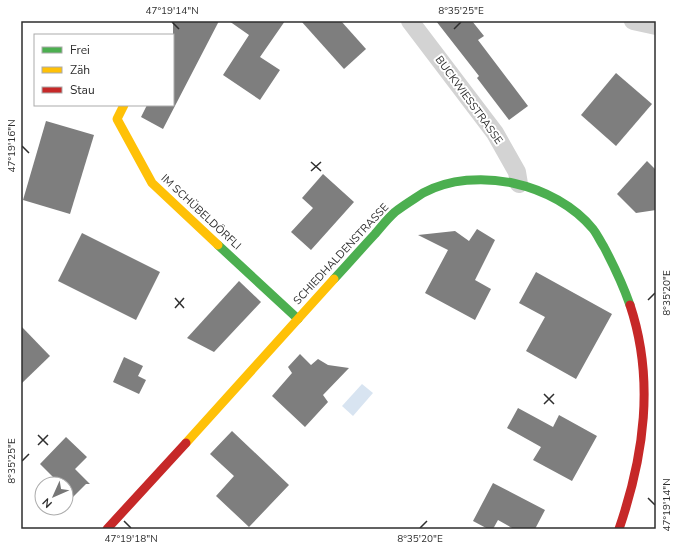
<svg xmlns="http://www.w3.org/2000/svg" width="677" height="550" viewBox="0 0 677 550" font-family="'Nunito Sans',sans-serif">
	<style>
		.water { fill: #d8e4f1 }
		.building { fill: #7e7e7e }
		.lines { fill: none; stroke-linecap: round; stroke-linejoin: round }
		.street { stroke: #d3d3d3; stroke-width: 18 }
		.fast { stroke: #4caf50; stroke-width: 9 }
		.slow { stroke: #ffc107; stroke-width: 9 }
		.jam { stroke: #c62828; stroke-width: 9 }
		.ticks { fill: none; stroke: #2e2e2e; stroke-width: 1.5 }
		.labels { text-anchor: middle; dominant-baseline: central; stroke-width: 4; stroke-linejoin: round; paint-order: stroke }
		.street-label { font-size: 11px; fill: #2e2e2e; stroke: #fff }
		.neatline { fill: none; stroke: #2e2e2e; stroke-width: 1.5 }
		.ticks-label { font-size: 10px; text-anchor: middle; fill: #2e2e2e }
	</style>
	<rect width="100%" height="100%" fill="#fff"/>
	<path class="water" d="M 362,384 L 373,393 L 353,416 L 342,406 Z"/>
	<g class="building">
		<path d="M 173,21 L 219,21 L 163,129 L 141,117 L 147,105 L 173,105 Z"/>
		<path d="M 229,21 L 285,21 L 260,57 L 280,70 L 260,100 L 223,75 L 249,35 Z"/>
		<path d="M 301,21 L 341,21 L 366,49 L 344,69 Z"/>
		<path d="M 436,21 L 472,21 L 484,36 L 478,40 L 528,106 L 509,120 L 477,78 L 479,76 Z"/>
		<path d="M 616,73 L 652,104 L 616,146 L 581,115 Z"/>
		<path d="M 46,121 L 94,135 L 70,214 L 23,200 Z"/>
		<path d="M 647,161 L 656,170 L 656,210 L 636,213 L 617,194 Z"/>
		<path d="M 323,174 L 354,202 L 311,250 L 291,232 L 313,208 L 302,198 Z"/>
		<path d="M 477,229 L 495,240 L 475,280 L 491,289 L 475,320 L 425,293 L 448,250 L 418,235 L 455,231 L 469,241 Z"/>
		<path d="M 82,233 L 160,272 L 136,320 L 58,281 Z"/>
		<path d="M 536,272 L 612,314 L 576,379 L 526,351 L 545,317 L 519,303 Z"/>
		<path d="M 239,281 L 261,302 L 214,352 L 187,338 Z"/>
		<path d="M 21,326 L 50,356 L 21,384 Z"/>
		<path d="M 300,354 L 311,365 L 318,359 L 328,365 L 349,368 L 323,395 L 328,402 L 305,427 L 272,396 L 292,373 L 288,367 Z"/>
		<path d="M 124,357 L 143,366 L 138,376 L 146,380 L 139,394 L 113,382 Z"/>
		<path d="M 518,408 L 553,427 L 559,415 L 597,436 L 572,481 L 533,460 L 541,447 L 507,428 Z"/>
		<path d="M 232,431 L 289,485 L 249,527 L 216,496 L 234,476 L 210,454 Z"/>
		<path d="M 66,437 L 87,457 L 75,469 L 90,484 L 86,484 L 66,504 L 66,484 L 60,484 L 40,464 Z"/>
		<path d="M 493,483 L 545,510 L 535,529 L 514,529 L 498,520 L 493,529 L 488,529 L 473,521 Z"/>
	</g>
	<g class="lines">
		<g class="street">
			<path d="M 410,21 L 495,133 L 517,172 L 519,184"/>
			<path d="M 633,21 L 656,26"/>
		</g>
		<g class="fast">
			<path d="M 218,245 L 298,319"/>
			<path d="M 334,279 C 348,264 361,249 375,234 C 381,227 388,218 395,212 C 404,205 414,199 423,193 C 476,165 555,183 593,229 C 597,234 600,241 604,247 C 614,266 623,285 630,305"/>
		</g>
		<g class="slow">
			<path d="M 124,105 L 117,119 L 152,183 L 218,245"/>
			<path d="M 186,443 L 334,279"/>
		</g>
		<g class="jam">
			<path d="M 107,529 L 186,443"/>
			<path d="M 619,529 C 644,456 655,380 630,305"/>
		</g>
	</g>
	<path class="ticks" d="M 172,22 L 179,29M 454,29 L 461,22M 22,146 L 29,153M 311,162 L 321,171M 311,171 L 321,162M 175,298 L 184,308M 648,300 L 655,293M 175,308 L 184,298M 544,394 L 554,404M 544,404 L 554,394M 38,435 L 48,445M 38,445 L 48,435M 22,461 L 29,454M 648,498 L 655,505M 124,521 L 131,528M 420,528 L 427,521"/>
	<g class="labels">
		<g class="street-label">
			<text transform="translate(469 100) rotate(54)">BUCKWIESSTRASSE</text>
			<text transform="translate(201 212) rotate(43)">IM SCHÜBELDÖRFLI</text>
			<text transform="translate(341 254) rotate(-47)">SCHIEDHALDENSTRASSE</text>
		</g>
	</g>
	<rect width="677" height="550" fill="none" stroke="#ffffff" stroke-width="44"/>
	<rect x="34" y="34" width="140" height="72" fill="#ffffff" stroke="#ababab"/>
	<rect x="42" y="47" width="20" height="6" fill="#4caf50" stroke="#ababab"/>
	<text x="70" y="54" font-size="12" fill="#2e2e2e">Frei</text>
	<rect x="42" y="67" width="20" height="6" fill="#ffc107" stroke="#ababab"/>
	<text x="70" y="74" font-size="12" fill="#2e2e2e">Zäh</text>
	<rect x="42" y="87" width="20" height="6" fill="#c62828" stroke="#ababab"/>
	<text x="70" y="94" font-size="12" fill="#2e2e2e">Stau</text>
	<g transform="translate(54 496) rotate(225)"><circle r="19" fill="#ffffff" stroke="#ababab"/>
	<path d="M0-3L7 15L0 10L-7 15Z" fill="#777777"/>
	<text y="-6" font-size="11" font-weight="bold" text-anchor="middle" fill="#2e2e2e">N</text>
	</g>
	<rect x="22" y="22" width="633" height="506" class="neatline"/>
	<g class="ticks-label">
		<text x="172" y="14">47°19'14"N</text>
		<text x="461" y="14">8°35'25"E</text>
		<text transform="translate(11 146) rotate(-90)" y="4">47°19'16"N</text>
		<text transform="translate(666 293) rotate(-90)" y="4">8°35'20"E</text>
		<text transform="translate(11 461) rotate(-90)" y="4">8°35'25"E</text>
		<text transform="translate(666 505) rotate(-90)" y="4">47°19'14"N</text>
		<text x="131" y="542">47°19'18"N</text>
		<text x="420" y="542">8°35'20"E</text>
	</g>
</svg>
